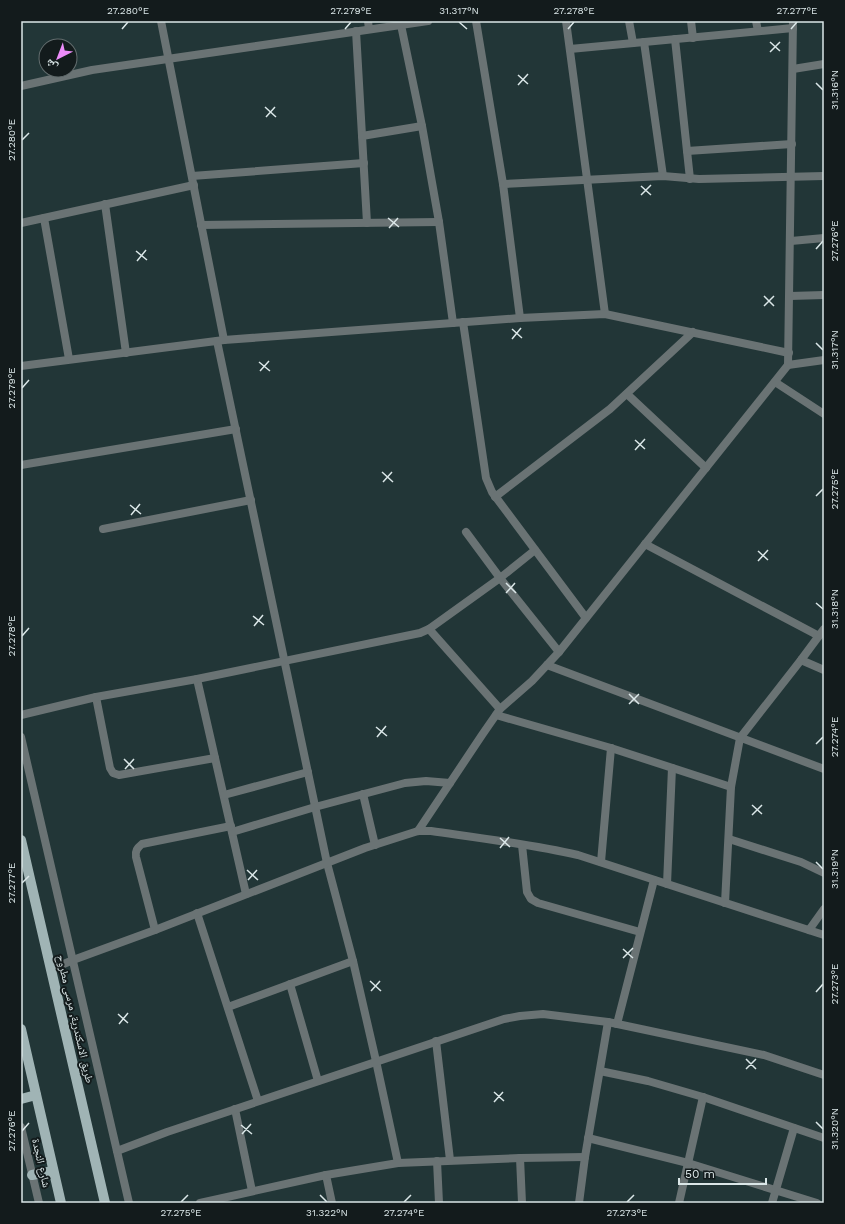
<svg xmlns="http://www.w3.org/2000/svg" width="845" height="1224" viewBox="0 0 845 1224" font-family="'Work Sans','Noto Naskh Arabic',sans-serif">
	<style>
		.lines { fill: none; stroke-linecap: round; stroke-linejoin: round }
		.street { stroke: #6a7374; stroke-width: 8 }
		.primary { stroke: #a0b4b5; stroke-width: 10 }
		.ticks { fill: none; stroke: #dbe7e8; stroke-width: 1.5 }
		.labels { text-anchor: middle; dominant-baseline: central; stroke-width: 4; stroke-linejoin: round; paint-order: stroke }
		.street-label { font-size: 11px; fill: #dbe7e8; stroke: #131b1c }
		.neatline { fill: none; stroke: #dbe7e8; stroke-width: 1.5 }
		.ticks-label { font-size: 10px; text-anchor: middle; fill: #dbe7e8 }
	</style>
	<rect width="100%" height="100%" fill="#223637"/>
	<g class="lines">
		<g class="street">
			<path d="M 161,21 L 224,340"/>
			<path d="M 368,21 L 369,29"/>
			<path d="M 476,21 L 503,184 L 520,318"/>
			<path d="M 566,21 L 605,314"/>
			<path d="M 629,21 L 633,43"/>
			<path d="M 691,21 L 693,38"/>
			<path d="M 756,21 L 758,31"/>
			<path d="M 401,25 L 422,126 L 439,222 L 453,323"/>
			<path d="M 356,31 L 367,223"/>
			<path d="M 675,39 L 690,179"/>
			<path d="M 644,42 L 663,176"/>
			<path d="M 570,49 L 793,28"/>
			<path d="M 793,69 L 824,64"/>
			<path d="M 21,86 L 92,70 L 428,21"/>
			<path d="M 362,136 L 422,126"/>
			<path d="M 687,151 L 792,144"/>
			<path d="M 192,176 L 364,163"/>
			<path d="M 503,184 L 663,176 L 699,179 L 824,176"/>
			<path d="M 105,204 L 126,353"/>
			<path d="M 44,218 L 69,359"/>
			<path d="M 21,223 L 194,185"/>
			<path d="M 201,225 L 439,222"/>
			<path d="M 791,241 L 824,238"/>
			<path d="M 790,296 L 824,295"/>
			<path d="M 463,322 L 486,478 L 492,492 L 586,618"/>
			<path d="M 217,341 L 327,863 L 353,961 L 376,1061 L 398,1163"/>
			<path d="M 788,365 L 824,360"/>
			<path d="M 21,366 L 224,340 L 520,318 L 605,314 L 789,353"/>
			<path d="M 775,382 L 824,414"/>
			<path d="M 627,394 L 706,468"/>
			<path d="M 21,465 L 236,429"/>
			<path d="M 495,497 L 610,409 L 693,332"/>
			<path d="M 103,529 L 251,500"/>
			<path d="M 466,532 L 500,578 L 559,652"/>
			<path d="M 645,544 L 819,636"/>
			<path d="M 429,629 L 500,709"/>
			<path d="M 801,660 L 824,670"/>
			<path d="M 547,665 L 824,769"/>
			<path d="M 197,679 L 246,894"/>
			<path d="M 96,697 L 110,768 L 113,773 L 119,775 L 215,758"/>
			<path d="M 21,715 L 96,697 L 197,679 L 420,633 L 429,629 L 500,578 L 535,550"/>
			<path d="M 496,715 L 611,748 L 731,787"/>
			<path d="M 21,737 L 129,1203"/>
			<path d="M 363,794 L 375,845"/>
			<path d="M 224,795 L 308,772"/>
			<path d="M 418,831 L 482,735 L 500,709 L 532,681 L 559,652 L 788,365 L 793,21"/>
			<path d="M 232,832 L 315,807 L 405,783 L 426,781 L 450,783"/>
			<path d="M 729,839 L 801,862 L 824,873"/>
			<path d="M 522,845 L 527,892 L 531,899 L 538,903 L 640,932"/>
			<path d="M 601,862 L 611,748"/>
			<path d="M 667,884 L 672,768"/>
			<path d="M 725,903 L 731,787 L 740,738 L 801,660 L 824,629"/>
			<path d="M 197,913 L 258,1101"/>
			<path d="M 155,930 L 136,857 C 135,851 137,848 142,844 L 231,826"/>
			<path d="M 809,930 L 824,909"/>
			<path d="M 52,969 L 73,960 L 155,930 L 365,848 L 418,831 L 431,831 C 480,838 530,844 578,855 L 824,935"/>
			<path d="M 290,984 L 318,1081"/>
			<path d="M 228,1007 L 353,961"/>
			<path d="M 617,1024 L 654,880"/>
			<path d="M 436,1041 L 450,1160"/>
			<path d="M 600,1071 L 648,1081 L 703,1097 L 824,1138"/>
			<path d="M 235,1109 L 252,1191"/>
			<path d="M 21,1127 L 39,1203"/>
			<path d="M 588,1138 L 688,1163 L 817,1203"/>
			<path d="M 117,1151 L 167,1132 L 504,1019 L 520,1016 L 543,1014 L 608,1022 L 764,1055 L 824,1075"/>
			<path d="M 520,1158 L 522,1203"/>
			<path d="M 437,1161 L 439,1203"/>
			<path d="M 326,1175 L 332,1203"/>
			<path d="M 200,1203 L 326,1175 L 398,1163 L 520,1158 L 585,1157"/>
			<path d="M 579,1203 L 585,1157 L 608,1022"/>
			<path d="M 679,1203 L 703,1097"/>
			<path d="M 772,1203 L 794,1128"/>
		</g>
		<g class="primary">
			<path d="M 21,840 L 105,1203"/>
			<path d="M 21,1029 L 61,1203"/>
			<path d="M 21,1099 L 36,1095"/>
			<path d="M 32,1175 L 53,1171"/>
		</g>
	</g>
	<path class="ticks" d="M 459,22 L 467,29M 122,29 L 128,22M 345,29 L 351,22M 568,29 L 574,22M 791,29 L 797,22M 770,42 L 780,51M 770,52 L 780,42M 518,75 L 528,84M 816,83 L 823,90M 518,85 L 528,74M 265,107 L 276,117M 266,117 L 275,107M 22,140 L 29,133M 641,186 L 651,195M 641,195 L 651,185M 388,218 L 399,227M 389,228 L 398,218M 816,249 L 823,241M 136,251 L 147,260M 137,261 L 146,250M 764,296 L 774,306M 764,306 L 774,296M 512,329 L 522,338M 512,339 L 521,328M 816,343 L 823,350M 259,362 L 270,371M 260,371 L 269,361M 22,388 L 29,380M 635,440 L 645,449M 635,450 L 645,439M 382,472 L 393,482M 383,482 L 392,472M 816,496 L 823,489M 130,505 L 141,514M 131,515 L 140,504M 758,551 L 768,560M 758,561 L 768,550M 506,583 L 516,593M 506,593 L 515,583M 816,603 L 823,609M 253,616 L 264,625M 254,626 L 263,615M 22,636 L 29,628M 629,694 L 639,704M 629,704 L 639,694M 376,727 L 387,736M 377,737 L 386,726M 816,744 L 823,737M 124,759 L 134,769M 125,769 L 134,759M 752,805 L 762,814M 752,815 L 762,805M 500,838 L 510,847M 500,848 L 509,837M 816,862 L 823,869M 247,870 L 258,880M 248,880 L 257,870M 22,883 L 29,876M 623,949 L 633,958M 623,958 L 633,948M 370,981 L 381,991M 371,991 L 380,981M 816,992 L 823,984M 118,1014 L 128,1023M 119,1024 L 128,1013M 746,1059 L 756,1069M 746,1069 L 756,1059M 494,1092 L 504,1101M 494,1102 L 503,1092M 816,1122 L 823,1129M 241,1125 L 252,1134M 22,1131 L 29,1123M 242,1134 L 251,1124M 320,1195 L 327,1202M 181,1202 L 188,1195M 404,1202 L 411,1195M 627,1202 L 634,1195"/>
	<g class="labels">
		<g class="street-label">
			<text transform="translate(75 1019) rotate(77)">طريق الاسكندرية, مرسى مطروح</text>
			<text transform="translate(41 1163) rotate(77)">شارع النجدة</text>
		</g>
	</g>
	<rect width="845" height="1224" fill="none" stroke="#131b1c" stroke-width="44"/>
	<g transform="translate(58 58) rotate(222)"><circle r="19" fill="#131b1c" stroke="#636d6e"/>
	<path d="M0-3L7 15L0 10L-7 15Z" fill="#ed8cf9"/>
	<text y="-6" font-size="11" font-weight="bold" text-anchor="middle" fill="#dbe7e8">ش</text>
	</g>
	<path d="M679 1178v6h87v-6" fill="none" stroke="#dbe7e8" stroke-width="2"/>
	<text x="685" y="1178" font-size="12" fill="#dbe7e8" stroke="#131b1c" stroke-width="3" paint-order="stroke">50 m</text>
	<rect x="22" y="22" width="801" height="1180" class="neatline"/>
	<g class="ticks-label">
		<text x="128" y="14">27.280°E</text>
		<text x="351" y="14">27.279°E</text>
		<text x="459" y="14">31.317°N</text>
		<text x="574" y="14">27.278°E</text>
		<text x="797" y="14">27.277°E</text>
		<text transform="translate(834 90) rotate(-90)" y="4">31.316°N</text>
		<text transform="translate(11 140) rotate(-90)" y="4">27.280°E</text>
		<text transform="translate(834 241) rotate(-90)" y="4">27.276°E</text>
		<text transform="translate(834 350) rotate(-90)" y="4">31.317°N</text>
		<text transform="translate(11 388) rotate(-90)" y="4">27.279°E</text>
		<text transform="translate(834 489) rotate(-90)" y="4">27.275°E</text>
		<text transform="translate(834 609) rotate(-90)" y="4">31.318°N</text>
		<text transform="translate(11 636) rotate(-90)" y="4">27.278°E</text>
		<text transform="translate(834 737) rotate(-90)" y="4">27.274°E</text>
		<text transform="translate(834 869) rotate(-90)" y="4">31.319°N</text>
		<text transform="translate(11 883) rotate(-90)" y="4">27.277°E</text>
		<text transform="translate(834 984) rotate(-90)" y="4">27.273°E</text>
		<text transform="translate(834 1129) rotate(-90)" y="4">31.320°N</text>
		<text transform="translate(11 1131) rotate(-90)" y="4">27.276°E</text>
		<text x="181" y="1216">27.275°E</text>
		<text x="327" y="1216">31.322°N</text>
		<text x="404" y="1216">27.274°E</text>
		<text x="627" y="1216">27.273°E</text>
	</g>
</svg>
